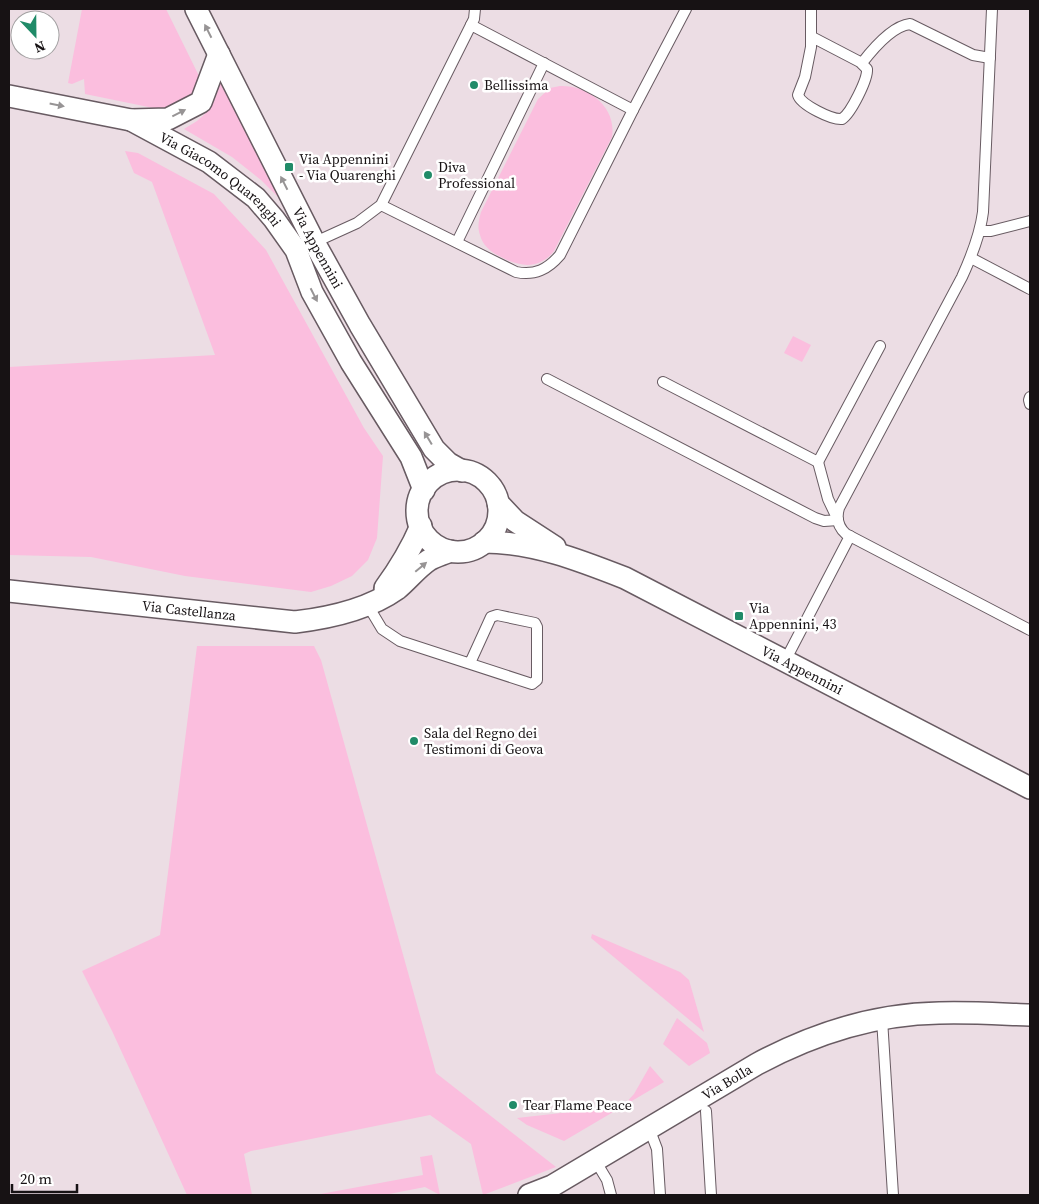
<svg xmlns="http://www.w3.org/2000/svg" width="1039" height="1204" viewBox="0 0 1039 1204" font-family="'Source Serif 4',serif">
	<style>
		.green { fill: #fbbede }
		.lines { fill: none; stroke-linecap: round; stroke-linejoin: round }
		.service-casing { stroke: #685b62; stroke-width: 12 }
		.minor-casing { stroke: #685b62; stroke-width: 24 }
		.service { stroke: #fff; stroke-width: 10 }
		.minor { stroke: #fff; stroke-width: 21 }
		.oneway { fill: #979495 }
		.poi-dot { fill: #208b68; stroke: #fff; stroke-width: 2 }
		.labels { text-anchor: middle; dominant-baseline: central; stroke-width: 5; stroke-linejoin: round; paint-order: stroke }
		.poi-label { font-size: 14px; fill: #171214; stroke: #fff; text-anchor: start }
		.street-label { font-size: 14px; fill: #171214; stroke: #fff }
	</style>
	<rect width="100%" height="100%" fill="#ecdde4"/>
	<g class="green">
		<path d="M 82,9 L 166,9 L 199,76 L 199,80 L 194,97 L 168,111 L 85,94 L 84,79 L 72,84 L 68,83 Z"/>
		<path d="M 221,79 L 280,197 L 277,196 L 261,180 L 232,157 L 184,129 C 188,126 193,124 197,121 C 211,110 218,98 219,80 Z"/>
		<path d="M 560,86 C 588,85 617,107 612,137 L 554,251 C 539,270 520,267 501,257 C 491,252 483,246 480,235 C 477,227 479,219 481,212 L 538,99 L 550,88 Z"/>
		<path d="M 125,151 L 138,153 L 214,194 L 266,250 L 364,428 L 383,456 L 377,538 L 368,560 L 352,576 L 331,586 L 311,592 L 185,576 L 91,557 L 9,555 L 9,367 L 215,355 L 152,182 L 134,173 Z"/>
		<path d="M 793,336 L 811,345 L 802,362 L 784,353 Z"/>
		<path d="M 197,646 L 314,646 L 321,660 L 436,1073 L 556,1167 L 483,1195 L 471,1144 L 430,1115 L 251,1151 L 244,1154 L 252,1195 L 187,1195 L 113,1033 L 82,971 L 160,935 Z"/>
		<path d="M 592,934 L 680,972 L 689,980 L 704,1032 L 591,938 Z"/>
		<path d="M 677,1018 L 707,1043 L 710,1053 L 689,1066 L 663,1044 Z"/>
		<path d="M 650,1066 L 664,1082 L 564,1141 L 527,1125 L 517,1118 L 623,1106 L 634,1094 Z"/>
		<path d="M 432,1155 L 440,1195 L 425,1187 L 384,1195 L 315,1195 L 423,1175 L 420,1157 Z"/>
	</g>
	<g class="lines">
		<defs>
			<g id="service">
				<path d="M 811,9 L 811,47 L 805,77 L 798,95 C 801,105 832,120 842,119 C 851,113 868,79 867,69 L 860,62 L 812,37"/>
				<path d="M 992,9 L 983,212 C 980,235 972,255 962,277 L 839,508 C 836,518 838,527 846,534 L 1030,630"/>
				<path d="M 471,25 L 474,19 L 475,9"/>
				<path d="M 862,63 C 872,50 892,26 910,24 L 973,55 L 990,58"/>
				<path d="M 633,110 L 686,9"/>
				<path d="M 980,231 L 991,231 L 1030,221"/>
				<path d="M 457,242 L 544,63"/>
				<path d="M 313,243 L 357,223 L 381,205 L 471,25 L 633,110 L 560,255 C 548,269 535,276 516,272 L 381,205"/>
				<path d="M 971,258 L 1030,289"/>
				<path d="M 547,379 L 815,518 L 824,521 L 838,520 L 828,499 L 818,462"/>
				<path d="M 663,382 L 818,462 L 880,346"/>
				<path d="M 1030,397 L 1029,400 L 1030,404"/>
				<path d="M 367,604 L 382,629 L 400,641 L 532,684 L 537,680 L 537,627 L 535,623 L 497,615 L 491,617 L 470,663"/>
				<path d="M 785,661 L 850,536"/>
				<path d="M 882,1019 L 893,1195"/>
				<path d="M 706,1111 L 711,1195"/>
				<path d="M 649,1128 L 657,1149 L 660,1195"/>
				<path d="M 595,1160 L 607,1180 L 611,1195"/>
			</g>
			<g id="minor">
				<path id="s1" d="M 196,9 L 314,242 L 360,325 L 434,449 L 448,463 L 462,471"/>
				<path d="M 9,96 L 131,120 L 168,119 L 201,102 L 219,54"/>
				<path id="s2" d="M 131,120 L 209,162 L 256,198 L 274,219 L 296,250 L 312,292 L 351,362 L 411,457 L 424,490"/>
				<circle cx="458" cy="511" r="41"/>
				<path d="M 498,503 L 515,521 L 555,547"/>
				<path id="s3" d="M 484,542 C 533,542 579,560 625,578 L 1030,788"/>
				<path d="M 385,588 C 399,569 411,549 421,526"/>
				<path id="s4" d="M 9,591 L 295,622 C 329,618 369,609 397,589 C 408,580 417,568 429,560 C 436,556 444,554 450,551"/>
				<path id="s5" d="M 529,1195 L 552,1186 L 757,1064 C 813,1034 874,1014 939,1013 C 969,1012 1000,1014 1030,1015"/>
			</g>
		</defs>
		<use href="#service" class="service-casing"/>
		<use href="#minor" class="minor-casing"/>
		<use href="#service" class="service"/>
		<use href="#minor" class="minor"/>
	</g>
	<defs><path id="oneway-solid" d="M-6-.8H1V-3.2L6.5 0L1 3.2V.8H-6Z" transform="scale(1.25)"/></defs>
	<g class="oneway">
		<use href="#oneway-solid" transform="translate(208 31) rotate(-117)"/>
		<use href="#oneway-solid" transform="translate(57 105) rotate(11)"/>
		<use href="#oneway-solid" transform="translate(179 113) rotate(-27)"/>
		<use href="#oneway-solid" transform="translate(284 183) rotate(-117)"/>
		<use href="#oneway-solid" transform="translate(314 295) rotate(63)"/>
		<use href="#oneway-solid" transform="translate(428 438) rotate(-121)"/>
		<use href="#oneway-solid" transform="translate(421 567) rotate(-40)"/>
	</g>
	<g class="poi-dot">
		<circle cx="474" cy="85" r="5"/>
		<rect x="284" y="162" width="10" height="10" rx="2.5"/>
		<circle cx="428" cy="175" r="5"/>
		<rect x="734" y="611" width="10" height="10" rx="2.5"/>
		<circle cx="414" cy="741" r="5"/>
		<circle cx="513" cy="1105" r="5"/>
	</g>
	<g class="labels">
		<g class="poi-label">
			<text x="484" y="85">Bellissima</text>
			<text x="299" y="159">Via Appennini<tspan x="299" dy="16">- Via Quarenghi</tspan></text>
			<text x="438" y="167">Diva<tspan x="438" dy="16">Professional</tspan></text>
			<text x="749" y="608">Via<tspan x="749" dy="16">Appennini, 43</tspan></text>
			<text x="424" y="733">Sala del Regno dei<tspan x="424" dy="16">Testimoni di Geova</tspan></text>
			<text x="523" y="1105">Tear Flame Peace</text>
		</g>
		<g class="street-label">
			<text stroke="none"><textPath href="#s2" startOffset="108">Via Giacomo Quarenghi</textPath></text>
			<text stroke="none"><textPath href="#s1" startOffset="268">Via Appennini</textPath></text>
			<text stroke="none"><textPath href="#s4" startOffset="181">Via Castellanza</textPath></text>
			<text stroke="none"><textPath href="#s3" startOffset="346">Via Appennini</textPath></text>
			<text stroke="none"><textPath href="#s5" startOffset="228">Via Bolla</textPath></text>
		</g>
	</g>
	<rect width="1039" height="1204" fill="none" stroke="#171214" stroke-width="20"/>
	<g transform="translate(35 35) rotate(158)"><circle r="24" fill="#ffffff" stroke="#a2a0a1"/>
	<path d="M0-4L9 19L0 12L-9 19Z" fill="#208b68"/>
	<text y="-8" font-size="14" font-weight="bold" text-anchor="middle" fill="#171214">N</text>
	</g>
	<path d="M12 1184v8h65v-8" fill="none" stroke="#171214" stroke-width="2.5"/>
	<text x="20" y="1184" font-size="15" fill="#171214" stroke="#ffffff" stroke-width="4" paint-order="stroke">20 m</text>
</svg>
